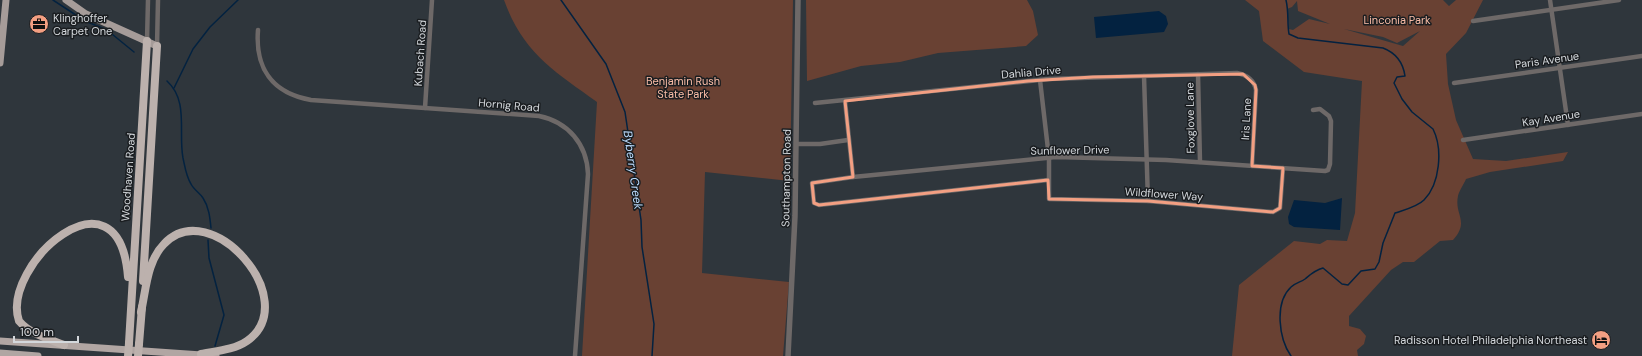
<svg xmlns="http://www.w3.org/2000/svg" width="1642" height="356" viewBox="0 0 1642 356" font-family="'DM Sans',sans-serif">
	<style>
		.green { fill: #694133; fill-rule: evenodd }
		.water { fill: #032240 }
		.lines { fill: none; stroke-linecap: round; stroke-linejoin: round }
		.stream { stroke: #032240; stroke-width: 1.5 }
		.minor { stroke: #6e6968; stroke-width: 4.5 }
		.tertiary { stroke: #6e6968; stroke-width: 5.5 }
		.primary { stroke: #a69c99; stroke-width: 7 }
		.trunk { stroke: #b1a6a3; stroke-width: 7 }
		.motorway { stroke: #bcb1ad; stroke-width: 8 }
		.motorway-bridge { stroke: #bcb1ad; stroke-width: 8 }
		.marked { fill: none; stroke: #f39f82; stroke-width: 3; stroke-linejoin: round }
		.labels { text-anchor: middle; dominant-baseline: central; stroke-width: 3; stroke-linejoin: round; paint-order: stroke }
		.poi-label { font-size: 11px; fill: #d4d8dc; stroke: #1a1d20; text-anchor: start }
		.park-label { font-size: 11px; fill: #f9bca6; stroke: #1a1d20 }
		.street-label { font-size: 11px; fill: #d4d8dc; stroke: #1a1d20 }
		.water-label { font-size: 12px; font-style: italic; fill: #bbdbfd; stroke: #1a1d20 }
	</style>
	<rect width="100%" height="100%" fill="#2f363c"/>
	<g class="green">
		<path d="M 504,0 L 793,0 L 790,181 L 705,172 L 702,273 L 789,282 L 783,356 L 582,356 L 597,102 C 554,71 523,53 504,0 Z"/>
		<path d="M 806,0 L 1027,0 L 1033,11 L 1038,35 L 1026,46 L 938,53 L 900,62 L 861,66 L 807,81 Z"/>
		<path d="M 1245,0 L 1443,0 L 1449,6 L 1456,0 L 1483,0 L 1466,33 L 1446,54 L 1448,84 L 1456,120 L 1473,159 L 1506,161 L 1568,152 L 1563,161 L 1490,172 L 1466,179 C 1464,184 1459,191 1458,196 C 1454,215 1470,221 1453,240 L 1440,241 L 1414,262 L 1403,262 L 1391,270 L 1349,316 L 1349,326 L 1360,329 L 1366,336 L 1364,344 L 1357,350 L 1358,356 L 1232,356 L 1239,285 L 1294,241 L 1320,244 L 1327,240 L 1347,241 L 1355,213 L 1362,81 L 1304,72 L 1263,41 L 1259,11 ZM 1297,1 L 1298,11 L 1330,24 L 1309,19 L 1293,30 L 1289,29 L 1287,9 L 1292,7 ZM 1344,29 L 1383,37 L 1397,43 L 1420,31 L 1403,46 Z"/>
	</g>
	<g class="water">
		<path d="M 1159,11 L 1166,16 L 1168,24 L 1164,32 L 1096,38 L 1094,17 Z"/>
		<path d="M 1342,198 L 1340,230 L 1294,227 L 1289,224 L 1288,217 L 1294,200 L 1325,203 Z"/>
	</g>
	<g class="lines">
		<g class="stream">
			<path d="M 53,0 L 85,21 L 107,30 L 134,52"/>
			<path d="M 561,0 L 606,64 L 625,112 L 641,220 L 642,247 L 654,324 L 652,356"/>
			<path d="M 1286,0 C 1289,13 1287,23 1289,34 L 1298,38 L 1383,48 C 1396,53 1403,62 1405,76 L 1397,77 L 1394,83 L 1402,99 L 1412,112 L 1433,129 C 1443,149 1440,184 1424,200 C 1417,207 1404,210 1395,213 L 1383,243 L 1379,262 L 1375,269 L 1361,271 L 1348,285 L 1342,284 L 1323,268 C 1315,270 1311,274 1305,279 C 1301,282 1295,283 1291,287 C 1274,303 1279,339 1291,356"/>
			<path d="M 167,81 C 189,101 178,132 183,158 C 185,167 186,176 191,184 C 194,190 200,193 203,198 C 209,207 210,218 211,228"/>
			<path d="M 174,88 L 193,49 L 210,27 L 238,0"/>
			<path d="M 208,240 L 209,258 L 224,315 L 215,346"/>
		</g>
		<g class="minor">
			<path d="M 1550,0 L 1568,125"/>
			<path d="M 1473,21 L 1619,0"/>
			<path d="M 258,30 C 255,68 272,93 311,100 L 539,116 C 568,122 587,144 588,174 L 575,356"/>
			<path d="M 147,41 L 148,0"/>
			<path d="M 157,46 L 158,0"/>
			<path d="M 1198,74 L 1200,162"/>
			<path d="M 1144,76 L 1148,201"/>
			<path d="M 1040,80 L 1049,158 L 1049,199 L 1148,201 L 1273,212 L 1280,208 L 1283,168"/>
			<path d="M 1454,83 L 1642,56"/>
			<path d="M 845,101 L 853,177"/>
			<path d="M 815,103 L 1049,79 L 1237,73 C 1247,75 1254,80 1256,90 L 1252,166"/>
			<path d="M 425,108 L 432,0"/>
			<path d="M 1463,140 L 1642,114"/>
			<path d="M 796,144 L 820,144 L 848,140"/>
			<path d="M 1048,180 L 819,205 L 814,203 L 812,183 L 853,177 L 1056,157 L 1166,160 L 1325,171 L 1328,170 L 1330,164 L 1331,121 L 1329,116 L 1320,109 L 1313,110"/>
		</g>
		<path class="tertiary" d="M 788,356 L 795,216 L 798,0"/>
		<g class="primary">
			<path d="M 66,0 L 86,14 L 157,46"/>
			<path d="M 0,63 L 6,0"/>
		</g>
		<g class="trunk">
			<path d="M 0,341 L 216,356"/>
			<path d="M 0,353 L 38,356"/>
		</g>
		<g class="motorway">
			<path d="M 143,281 L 157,46"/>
			<path d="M 141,312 C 146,290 147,261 164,244 C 211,194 304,301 247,341 C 234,350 216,351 201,354"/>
			<path d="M 129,343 L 147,41"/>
			<path d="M 139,344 L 142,307"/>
			<path d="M 64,345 C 49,339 30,334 19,321 C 0,265 119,160 128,277"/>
		</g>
		<g class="motorway-bridge">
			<path d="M 128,356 L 129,343"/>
			<path d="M 138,356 L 139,344"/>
		</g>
	</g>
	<path class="marked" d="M 1243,74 L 1255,85 L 1256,90 L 1252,166 L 1283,168 L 1280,208 L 1273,212 L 1148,201 L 1049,199 L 1048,180 L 819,205 L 814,203 L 812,183 L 853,177 L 845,101 L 1028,81 L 1093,77 Z"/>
	<defs>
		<symbol id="office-disc" viewBox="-11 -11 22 22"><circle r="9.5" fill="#f39f82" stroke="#1a1d20"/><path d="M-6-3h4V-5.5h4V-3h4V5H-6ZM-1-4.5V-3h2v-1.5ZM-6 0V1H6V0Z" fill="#111"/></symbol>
		<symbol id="hotel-disc" viewBox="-11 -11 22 22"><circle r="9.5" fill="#f39f82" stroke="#1a1d20"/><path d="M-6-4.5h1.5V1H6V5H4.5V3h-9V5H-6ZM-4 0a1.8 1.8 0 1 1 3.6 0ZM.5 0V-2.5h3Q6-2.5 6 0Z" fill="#111"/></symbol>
	</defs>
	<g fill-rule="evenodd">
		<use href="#office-disc" x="28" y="13" width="22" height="22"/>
		<use href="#hotel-disc" x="1590" y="329" width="22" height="22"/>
	</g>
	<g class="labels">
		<g class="poi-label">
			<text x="53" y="18">Klinghoffer<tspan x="53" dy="13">Carpet One</tspan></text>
			<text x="1587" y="340" text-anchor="end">Radisson Hotel Philadelphia Northeast</text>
		</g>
		<g class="park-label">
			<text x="1397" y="20">Linconia Park</text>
			<text x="683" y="81">Benjamin Rush<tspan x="683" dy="13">State Park</tspan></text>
		</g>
		<g class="street-label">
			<text transform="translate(420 53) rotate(-86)">Kubach Road</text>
			<text transform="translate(1547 60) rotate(-8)">Paris Avenue</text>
			<text transform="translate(1031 72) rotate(-5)">Dahlia Drive</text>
			<text transform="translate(509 105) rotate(5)">Hornig Road</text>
			<text transform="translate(1190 118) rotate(-91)">Foxglove Lane</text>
			<text transform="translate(1551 118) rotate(-9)">Kay Avenue</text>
			<text transform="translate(1246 119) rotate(-87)">Iris Lane</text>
			<text transform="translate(1070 150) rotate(-1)">Sunflower Drive</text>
			<text transform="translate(128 177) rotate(-86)">Woodhaven Road</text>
			<text transform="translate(786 178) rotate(-89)">Southampton Road</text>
			<text transform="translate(1164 194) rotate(4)">Wildflower Way</text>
		</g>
		<g class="water-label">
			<text transform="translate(633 170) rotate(82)">Byberry Creek</text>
		</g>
	</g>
	<path d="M14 336v6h64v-6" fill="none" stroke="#d4d8dc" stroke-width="2"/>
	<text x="20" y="336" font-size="12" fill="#d4d8dc" stroke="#1a1d20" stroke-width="3" paint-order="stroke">100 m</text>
</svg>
